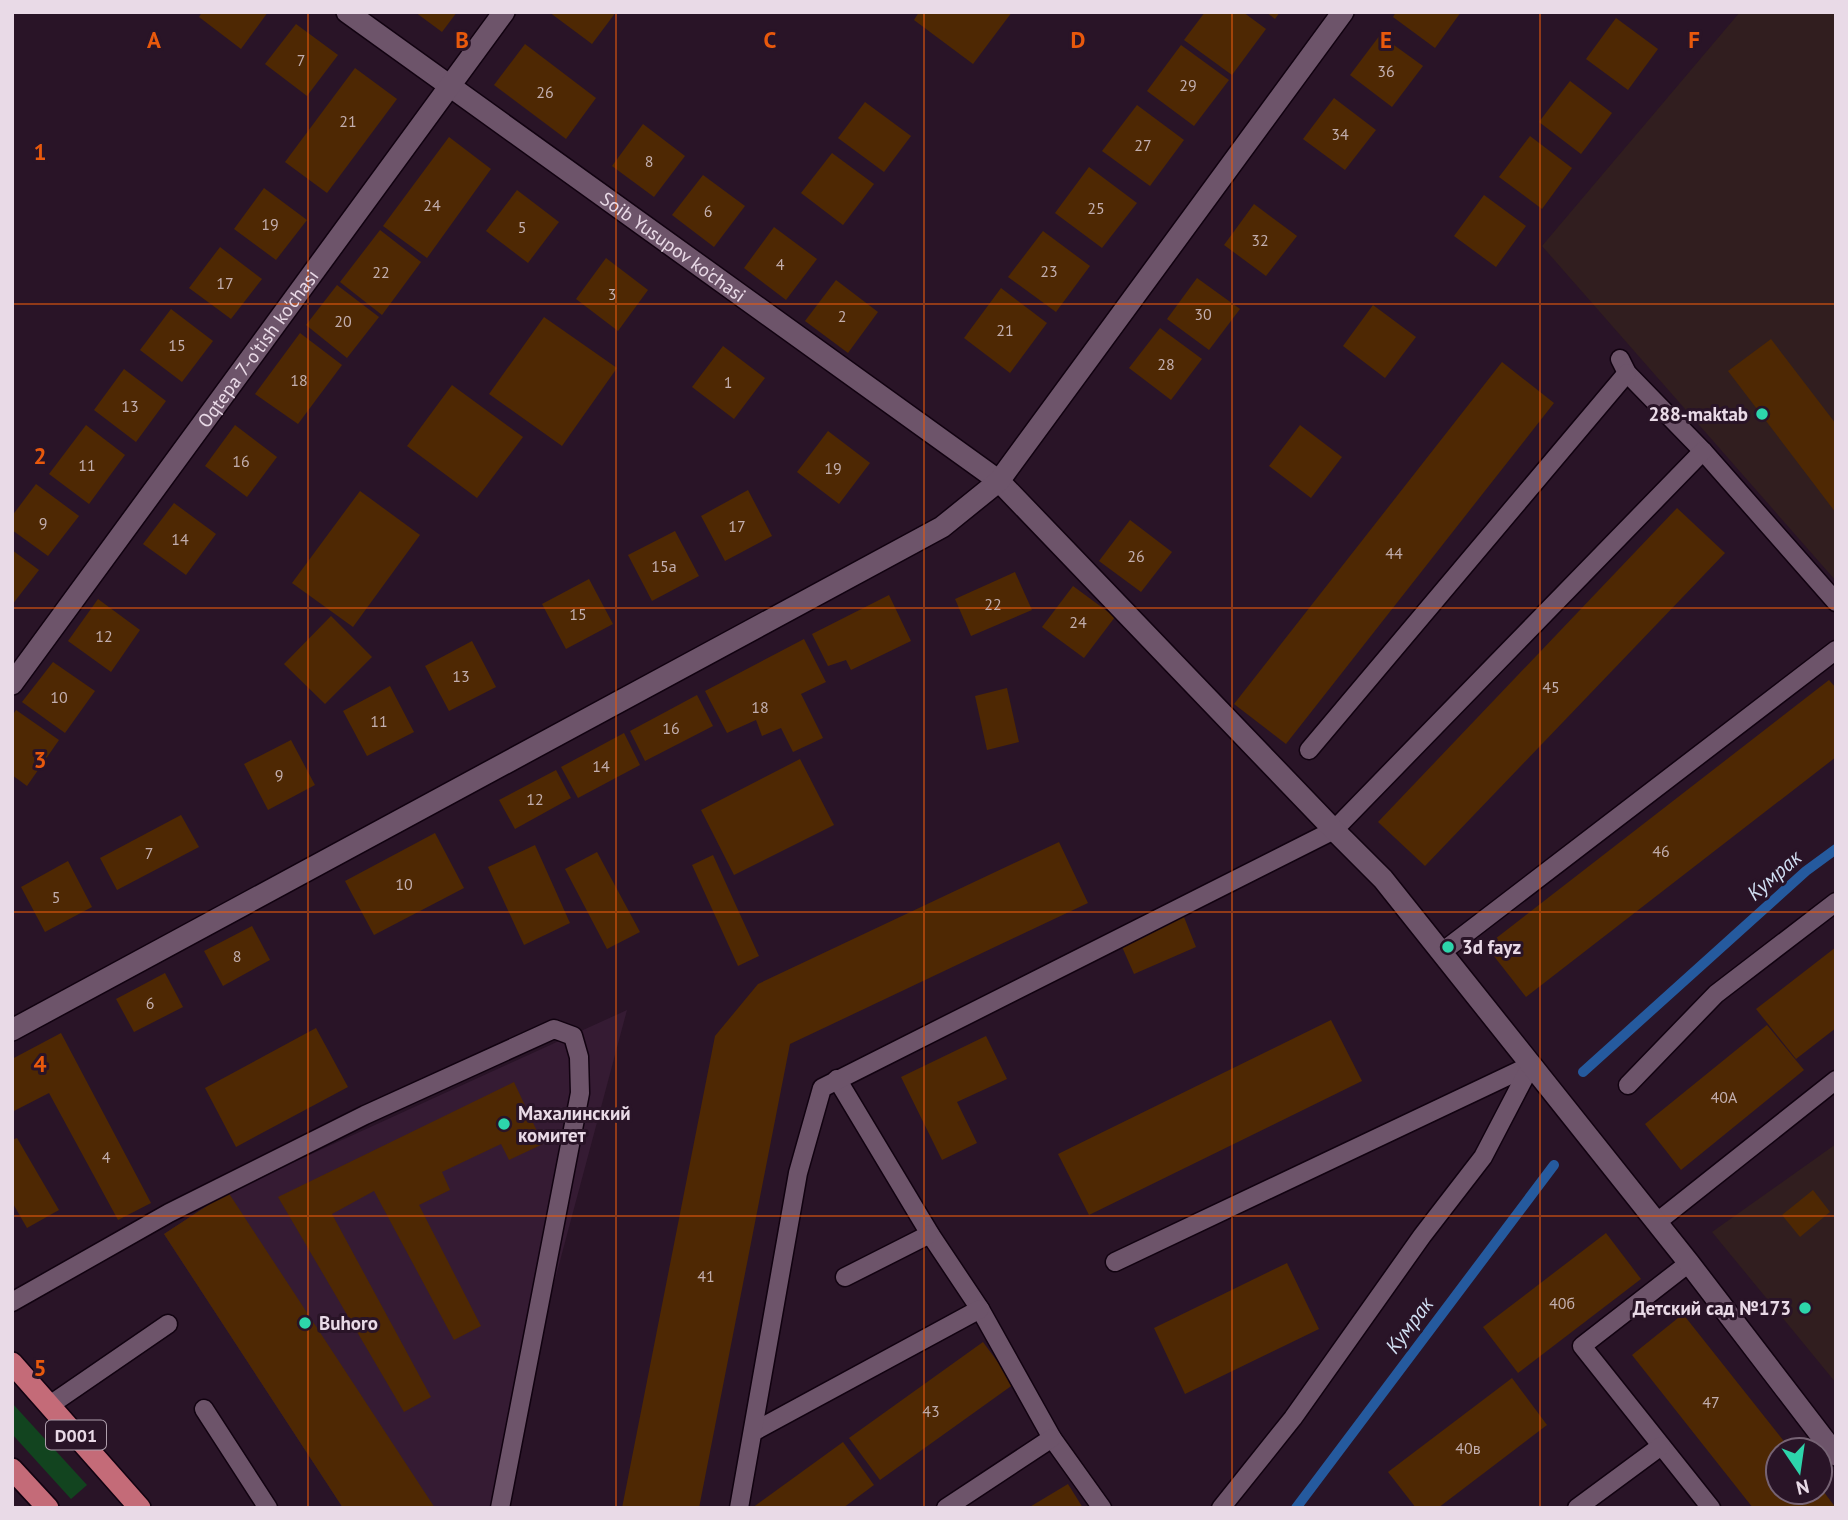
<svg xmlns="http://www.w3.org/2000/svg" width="1848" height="1520" viewBox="0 0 1848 1520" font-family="'PT Sans',sans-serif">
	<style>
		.built { fill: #351b33 }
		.education { fill: #311e1f }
		.green { fill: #12441f }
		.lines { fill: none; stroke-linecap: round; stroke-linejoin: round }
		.stream { stroke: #255a9e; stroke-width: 10 }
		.building { fill: #4e2803 }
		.service-casing { stroke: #110210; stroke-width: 21 }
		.minor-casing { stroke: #110210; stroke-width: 24 }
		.tertiary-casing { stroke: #110210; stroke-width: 24 }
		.trunk-casing { stroke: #110210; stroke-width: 24 }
		.service { stroke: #6d546a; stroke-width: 18 }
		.minor { stroke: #6d546a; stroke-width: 21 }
		.tertiary { stroke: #6d546a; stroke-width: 21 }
		.trunk { stroke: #c46b78; stroke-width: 21 }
		.grid { fill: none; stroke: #e8590c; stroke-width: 2; stroke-opacity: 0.55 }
		.poi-dot { fill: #2dd5ab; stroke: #291427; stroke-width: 2.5 }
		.labels { text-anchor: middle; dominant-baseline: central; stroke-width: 6; stroke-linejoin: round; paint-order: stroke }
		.number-label { font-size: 16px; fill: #c2aeae }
		.shield { fill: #291427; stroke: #af9fad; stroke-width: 2 }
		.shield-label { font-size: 18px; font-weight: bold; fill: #e9dae7 }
		.street-label { font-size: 19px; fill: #e9dae7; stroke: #291427 }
		.poi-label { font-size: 19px; font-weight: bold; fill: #e9dae7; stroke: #291427; text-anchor: start }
		.water-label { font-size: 21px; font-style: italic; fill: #d0def2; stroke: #291427 }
		.grid-label { font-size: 23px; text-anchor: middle; font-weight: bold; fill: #e8590c; stroke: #291427; stroke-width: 6; stroke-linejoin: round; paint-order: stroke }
	</style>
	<rect width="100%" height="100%" fill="#291427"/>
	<path class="built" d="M 627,1010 L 494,1508 L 343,1508 L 164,1234 L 228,1192 Z"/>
	<g class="education">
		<path d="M 1740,12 L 1836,12 L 1836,581 L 1542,246 Z"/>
		<path d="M 1836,1144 L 1836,1383 L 1712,1232 Z"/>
	</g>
	<path class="green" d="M 12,1403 L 87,1485 L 71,1499 L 12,1434 Z"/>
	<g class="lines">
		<g class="stream">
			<path d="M 1583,1072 L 1806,871 L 1836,849"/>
			<path d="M 1296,1508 L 1554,1165"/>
		</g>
	</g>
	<g class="building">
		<path d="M 202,12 L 268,12 L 241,49 L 199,17 Z"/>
		<path d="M 415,12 L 457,12 L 442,32 Z"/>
		<path d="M 549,12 L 616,12 L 592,44 Z"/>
		<path d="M 919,12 L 1012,12 L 973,64 L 914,20 Z"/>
		<path d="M 1205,12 L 1243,12 L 1266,29 L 1232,75 L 1184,40 Z"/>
		<path d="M 1266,12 L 1280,12 L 1275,19 Z"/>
		<path d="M 1396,12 L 1461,12 L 1435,48 L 1393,17 Z"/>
		<path d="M 1616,18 L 1658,49 L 1628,90 L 1586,59 Z"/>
		<path d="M 296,24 L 338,55 L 307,96 L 265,64 Z"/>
		<path d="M 1380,35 L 1423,66 L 1392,107 L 1350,75 Z"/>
		<path d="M 525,44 L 596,98 L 566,139 L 494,85 Z"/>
		<path d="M 1181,45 L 1229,80 L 1194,126 L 1147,91 Z"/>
		<path d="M 355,68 L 397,99 L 327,193 L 285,162 Z"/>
		<path d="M 1570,81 L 1612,113 L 1581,154 L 1539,122 Z"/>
		<path d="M 1334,98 L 1376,130 L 1345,170 L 1303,139 Z"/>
		<path d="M 865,102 L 911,136 L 884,172 L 838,138 Z"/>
		<path d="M 1137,105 L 1184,140 L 1150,186 L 1102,151 Z"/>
		<path d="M 643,124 L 685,156 L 654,197 L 612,166 Z"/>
		<path d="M 1530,136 L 1572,168 L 1542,209 L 1499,177 Z"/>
		<path d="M 449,137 L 491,169 L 427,258 L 383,226 Z"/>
		<path d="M 832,153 L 874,184 L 843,225 L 801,193 Z"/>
		<path d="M 1089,167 L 1137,203 L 1102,248 L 1055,213 Z"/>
		<path d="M 703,175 L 745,206 L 714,247 L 672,215 Z"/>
		<path d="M 264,188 L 307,220 L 276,260 L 234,229 Z"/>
		<path d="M 517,190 L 559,222 L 528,263 L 486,231 Z"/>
		<path d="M 1484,195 L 1526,226 L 1496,267 L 1454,236 Z"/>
		<path d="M 1254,204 L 1297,236 L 1266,276 L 1224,245 Z"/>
		<path d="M 774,227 L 817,259 L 786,300 L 744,268 Z"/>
		<path d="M 380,230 L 421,262 L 382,315 L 340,282 Z"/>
		<path d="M 1043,231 L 1090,266 L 1056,312 L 1008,277 Z"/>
		<path d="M 220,247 L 262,279 L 231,319 L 189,288 Z"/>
		<path d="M 606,258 L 648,290 L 618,331 L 576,299 Z"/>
		<path d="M 1197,278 L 1240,309 L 1209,350 L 1167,319 Z"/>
		<path d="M 836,280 L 878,312 L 848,353 L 805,321 Z"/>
		<path d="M 337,285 L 379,317 L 347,358 L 306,325 Z"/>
		<path d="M 1001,288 L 1047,323 L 1010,373 L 964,338 Z"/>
		<path d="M 1373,305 L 1416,337 L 1385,378 L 1343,346 Z"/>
		<path d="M 171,309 L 213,341 L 182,382 L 140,350 Z"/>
		<path d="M 544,317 L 617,368 L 562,446 L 489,394 Z"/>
		<path d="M 1160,328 L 1202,359 L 1171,400 L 1129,368 Z"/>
		<path d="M 300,333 L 342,365 L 298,424 L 255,394 Z"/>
		<path d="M 1771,339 L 1836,424 L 1836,513 L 1728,371 Z"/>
		<path d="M 723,346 L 765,378 L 734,419 L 692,387 Z"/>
		<path d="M 1502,362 L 1554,403 L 1286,744 L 1234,704 Z"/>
		<path d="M 124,369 L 166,401 L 136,442 L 94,410 Z"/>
		<path d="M 452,385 L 523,437 L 477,498 L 407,446 Z"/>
		<path d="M 86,425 L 125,455 L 89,504 L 49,474 Z"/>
		<path d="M 235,425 L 277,457 L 247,497 L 205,466 Z"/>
		<path d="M 1300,425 L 1342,457 L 1311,498 L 1269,466 Z"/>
		<path d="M 828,431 L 870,463 L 839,504 L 797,472 Z"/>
		<path d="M 36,484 L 79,516 L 48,556 L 12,530 L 12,516 Z"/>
		<path d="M 748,490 L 772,536 L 725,561 L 701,516 Z"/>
		<path d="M 360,491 L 420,535 L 353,627 L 292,583 Z"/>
		<path d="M 174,503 L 216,534 L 186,575 L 143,544 Z"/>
		<path d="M 1677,508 L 1725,553 L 1425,866 L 1378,822 Z"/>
		<path d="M 1130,520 L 1172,552 L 1141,592 L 1099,561 Z"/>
		<path d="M 675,531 L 699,576 L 652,601 L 628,555 Z"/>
		<path d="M 12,550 L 39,570 L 12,605 Z"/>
		<path d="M 1015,572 L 1032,610 L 971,636 L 955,599 Z"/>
		<path d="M 589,579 L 613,624 L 566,649 L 542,604 Z"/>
		<path d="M 1073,586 L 1115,617 L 1084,658 L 1042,627 Z"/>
		<path d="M 889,595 L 911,641 L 851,670 L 846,660 L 828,666 L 812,634 Z"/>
		<path d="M 98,599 L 140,630 L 111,672 L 68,641 Z"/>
		<path d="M 331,616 L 372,657 L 325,704 L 284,664 Z"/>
		<path d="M 804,639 L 826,682 L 801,694 L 823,738 L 793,752 L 781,728 L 762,736 L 756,720 L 727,733 L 705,691 Z"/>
		<path d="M 472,641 L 496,687 L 449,711 L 425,666 Z"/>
		<path d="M 53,662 L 95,691 L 65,733 L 22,702 Z"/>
		<path d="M 1829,680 L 1836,688 L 1836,757 L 1526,997 L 1486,946 Z"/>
		<path d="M 390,686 L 414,732 L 367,756 L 343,711 Z"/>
		<path d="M 1007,688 L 1019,742 L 987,750 L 975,696 Z"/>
		<path d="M 697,695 L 713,726 L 645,761 L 630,731 Z"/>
		<path d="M 16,710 L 59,740 L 27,786 L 12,775 L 12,716 Z"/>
		<path d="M 624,733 L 640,765 L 578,798 L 561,767 Z"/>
		<path d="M 291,740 L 315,785 L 268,810 L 244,764 Z"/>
		<path d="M 800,759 L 834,825 L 734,875 L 701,810 Z"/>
		<path d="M 556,770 L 571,798 L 515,829 L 499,800 Z"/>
		<path d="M 181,815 L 199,847 L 117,890 L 100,858 Z"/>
		<path d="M 435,833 L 464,888 L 374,935 L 345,881 Z"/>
		<path d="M 1059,842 L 1088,903 L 790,1044 L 699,1508 L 622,1508 L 715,1036 L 758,984 Z"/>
		<path d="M 535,845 L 570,923 L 524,945 L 488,867 Z"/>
		<path d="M 597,852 L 640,932 L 607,949 L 565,869 Z"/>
		<path d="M 713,855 L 759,956 L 738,966 L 692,865 Z"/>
		<path d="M 68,861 L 92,907 L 45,932 L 21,887 Z"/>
		<path d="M 1182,912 L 1196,947 L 1134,974 L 1119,940 Z"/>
		<path d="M 252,926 L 270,960 L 223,986 L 204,951 Z"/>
		<path d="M 1836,947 L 1836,1028 L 1796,1059 L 1756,1009 Z"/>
		<path d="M 165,973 L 183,1007 L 134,1032 L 116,999 Z"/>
		<path d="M 1331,1020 L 1362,1081 L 1089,1215 L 1058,1154 Z"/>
		<path d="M 1767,1025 L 1804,1070 L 1681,1170 L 1645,1124 Z"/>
		<path d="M 316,1028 L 348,1087 L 236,1147 L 205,1088 Z"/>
		<path d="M 61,1033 L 151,1203 L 118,1220 L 49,1093 L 12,1112 L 12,1059 Z"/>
		<path d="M 986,1036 L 1007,1079 L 957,1102 L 977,1143 L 942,1160 L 901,1077 Z"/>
		<path d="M 514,1082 L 543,1144 L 509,1160 L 501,1144 L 442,1172 L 450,1190 L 419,1205 L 481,1326 L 454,1340 L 374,1191 L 332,1214 L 431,1397 L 404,1412 L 278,1197 Z"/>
		<path d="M 17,1138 L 59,1210 L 27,1228 L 12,1202 L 12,1140 Z"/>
		<path d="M 1813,1190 L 1830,1212 L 1800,1237 L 1782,1215 Z"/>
		<path d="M 228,1192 L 435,1508 L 343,1508 L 164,1234 Z"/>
		<path d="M 1606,1233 L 1641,1279 L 1518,1373 L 1483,1327 Z"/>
		<path d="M 1287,1263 L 1319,1329 L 1185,1394 L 1154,1328 Z"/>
		<path d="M 1683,1314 L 1791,1450 L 1778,1450 L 1778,1492 L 1820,1492 L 1820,1487 L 1836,1508 L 1753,1508 L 1632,1355 Z"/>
		<path d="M 983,1342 L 1014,1384 L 880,1480 L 849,1438 Z"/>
		<path d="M 1512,1378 L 1547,1425 L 1438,1508 L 1416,1508 L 1388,1472 Z"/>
		<path d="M 843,1442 L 874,1485 L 843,1508 L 752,1508 Z"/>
		<path d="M 1068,1484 L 1083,1508 L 1028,1508 Z"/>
	</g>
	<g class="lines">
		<defs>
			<g id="service">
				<path d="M 1620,359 L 1627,373 L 1703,451 L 1836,602"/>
				<path d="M 1309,750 L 1627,373"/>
				<path d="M 1442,952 L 1836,650"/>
				<path d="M 837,1079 L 930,1234 L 980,1309 L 1052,1438 L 1102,1508"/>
				<path d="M 1628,1085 L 1716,994 L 1836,902"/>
				<path d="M 1657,1222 L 1836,1080"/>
				<path d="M 1115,1262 L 1531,1065"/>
				<path d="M 1689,1263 L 1582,1346 L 1711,1508"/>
				<path d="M 845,1277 L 930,1234"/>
				<path d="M 12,1302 L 169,1213 L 365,1115 L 554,1029 L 573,1036 L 579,1057 L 580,1093 L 500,1508"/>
				<path d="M 50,1405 L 168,1324"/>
				<path d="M 204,1409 L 268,1508"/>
				<path d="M 753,1432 L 980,1309"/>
				<path d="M 739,1508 L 798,1173 L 822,1088 L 1334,830 L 1703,451"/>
				<path d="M 946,1508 L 1052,1438"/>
				<path d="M 1221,1508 L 1293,1418 L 1422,1236 L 1483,1157 L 1531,1065"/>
				<path d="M 1577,1508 L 1661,1446"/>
			</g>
			<g id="minor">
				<path id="s1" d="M 347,12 L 999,481 L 1334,830 L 1383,879 L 1689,1263 L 1836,1455"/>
				<path id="s2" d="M 12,684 L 504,12"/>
			</g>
			<path id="tertiary" d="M 12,1030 L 942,527 L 999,481 L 1343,12"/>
			<g id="trunk">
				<path d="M 12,1363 L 140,1508"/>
				<path d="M 12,1469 L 48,1508"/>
			</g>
		</defs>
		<use href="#service" class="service-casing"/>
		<use href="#minor" class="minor-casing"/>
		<use href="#tertiary" class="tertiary-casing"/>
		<use href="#trunk" class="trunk-casing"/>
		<use href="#service" class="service"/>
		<use href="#minor" class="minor"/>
		<use href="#tertiary" class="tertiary"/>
		<use href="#trunk" class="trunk"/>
	</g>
	<path class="grid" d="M 308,12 L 308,1508M 616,12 L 616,1508M 924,12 L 924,1508M 1232,12 L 1232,1508M 1540,12 L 1540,1508M 12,304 L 1836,304M 12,608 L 1836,608M 12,912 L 1836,912M 12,1216 L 1836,1216"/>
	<g class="poi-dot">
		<circle cx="1762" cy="414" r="7"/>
		<circle cx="1448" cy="947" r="7"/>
		<circle cx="504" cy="1124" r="7"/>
		<circle cx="1805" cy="1308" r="7"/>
		<circle cx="305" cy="1323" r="7"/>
	</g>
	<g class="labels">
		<g class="number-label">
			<text x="301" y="60">7</text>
			<text x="1386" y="71">36</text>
			<text x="1188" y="85">29</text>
			<text x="545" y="92">26</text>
			<text x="348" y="121">21</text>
			<text x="1340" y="134">34</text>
			<text x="1143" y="145">27</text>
			<text x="649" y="161">8</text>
			<text x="432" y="205">24</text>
			<text x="1096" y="208">25</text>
			<text x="708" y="211">6</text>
			<text x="270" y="224">19</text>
			<text x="522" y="227">5</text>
			<text x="1260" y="240">32</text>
			<text x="780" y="264">4</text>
			<text x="1049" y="271">23</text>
			<text x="381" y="272">22</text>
			<text x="225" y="283">17</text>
			<text x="612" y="294">3</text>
			<text x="1203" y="314">30</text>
			<text x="842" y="316">2</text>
			<text x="343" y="321">20</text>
			<text x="1005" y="330">21</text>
			<text x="177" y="345">15</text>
			<text x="1166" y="364">28</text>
			<text x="299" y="380">18</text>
			<text x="728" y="382">1</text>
			<text x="130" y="406">13</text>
			<text x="241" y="461">16</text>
			<text x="87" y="465">11</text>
			<text x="833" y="468">19</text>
			<text x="43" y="523">9</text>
			<text x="737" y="526">17</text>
			<text x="180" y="539">14</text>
			<text x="1394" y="553">44</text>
			<text x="1136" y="556">26</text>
			<text x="664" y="566">15a</text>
			<text x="993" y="604">22</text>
			<text x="578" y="614">15</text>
			<text x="1078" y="622">24</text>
			<text x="104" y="636">12</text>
			<text x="461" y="676">13</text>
			<text x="1551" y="687">45</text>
			<text x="59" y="697">10</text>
			<text x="760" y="707">18</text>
			<text x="379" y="721">11</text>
			<text x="671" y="728">16</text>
			<text x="601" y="766">14</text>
			<text x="279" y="775">9</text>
			<text x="535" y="799">12</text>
			<text x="1661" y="851">46</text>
			<text x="149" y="853">7</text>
			<text x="404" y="884">10</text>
			<text x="56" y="897">5</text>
			<text x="237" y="956">8</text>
			<text x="150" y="1003">6</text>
			<text x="1724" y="1097">40A</text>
			<text x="106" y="1157">4</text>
			<text x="706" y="1276">41</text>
			<text x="1562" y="1303">40б</text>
			<text x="1711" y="1402">47</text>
			<text x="931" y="1411">43</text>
			<text x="1468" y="1448">40в</text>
		</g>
		<rect class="shield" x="46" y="1420.5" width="60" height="29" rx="5"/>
		<g class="shield-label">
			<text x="76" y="1435">D001</text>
		</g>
		<g class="street-label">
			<text stroke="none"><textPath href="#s1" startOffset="402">Soib Yusupov ko'chasi</textPath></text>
			<text stroke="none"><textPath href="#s2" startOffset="416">Oqtepa 7-o'tish ko'chasi</textPath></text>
		</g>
		<g class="poi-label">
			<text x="1748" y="414" text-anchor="end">288-maktab</text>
			<text x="1462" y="947">3d fayz</text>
			<text x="518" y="1113">Махалинский<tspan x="518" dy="22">комитет</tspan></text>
			<text x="1791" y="1308" text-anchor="end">Детский сад №173</text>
			<text x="319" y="1323">Buhoro</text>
		</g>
		<g class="water-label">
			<text transform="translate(1774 875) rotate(-41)">Кумрак</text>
			<text transform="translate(1409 1325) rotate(-53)">Кумрак</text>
		</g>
	</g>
	<g class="grid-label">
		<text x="154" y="48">A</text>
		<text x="462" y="48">B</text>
		<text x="770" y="48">C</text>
		<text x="1078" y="48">D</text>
		<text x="1386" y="48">E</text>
		<text x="1694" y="48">F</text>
		<text x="40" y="160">1</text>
		<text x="40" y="464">2</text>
		<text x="40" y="768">3</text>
		<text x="40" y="1072">4</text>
		<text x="40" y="1376">5</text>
	</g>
	<rect width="1848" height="1520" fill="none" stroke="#e9dae7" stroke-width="28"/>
	<g transform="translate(1799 1471) rotate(167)"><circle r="33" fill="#291427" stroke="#766374" stroke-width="2"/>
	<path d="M0-5L12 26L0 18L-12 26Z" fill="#2dd5ab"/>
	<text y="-10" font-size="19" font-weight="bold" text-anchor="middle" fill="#e9dae7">N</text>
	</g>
</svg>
